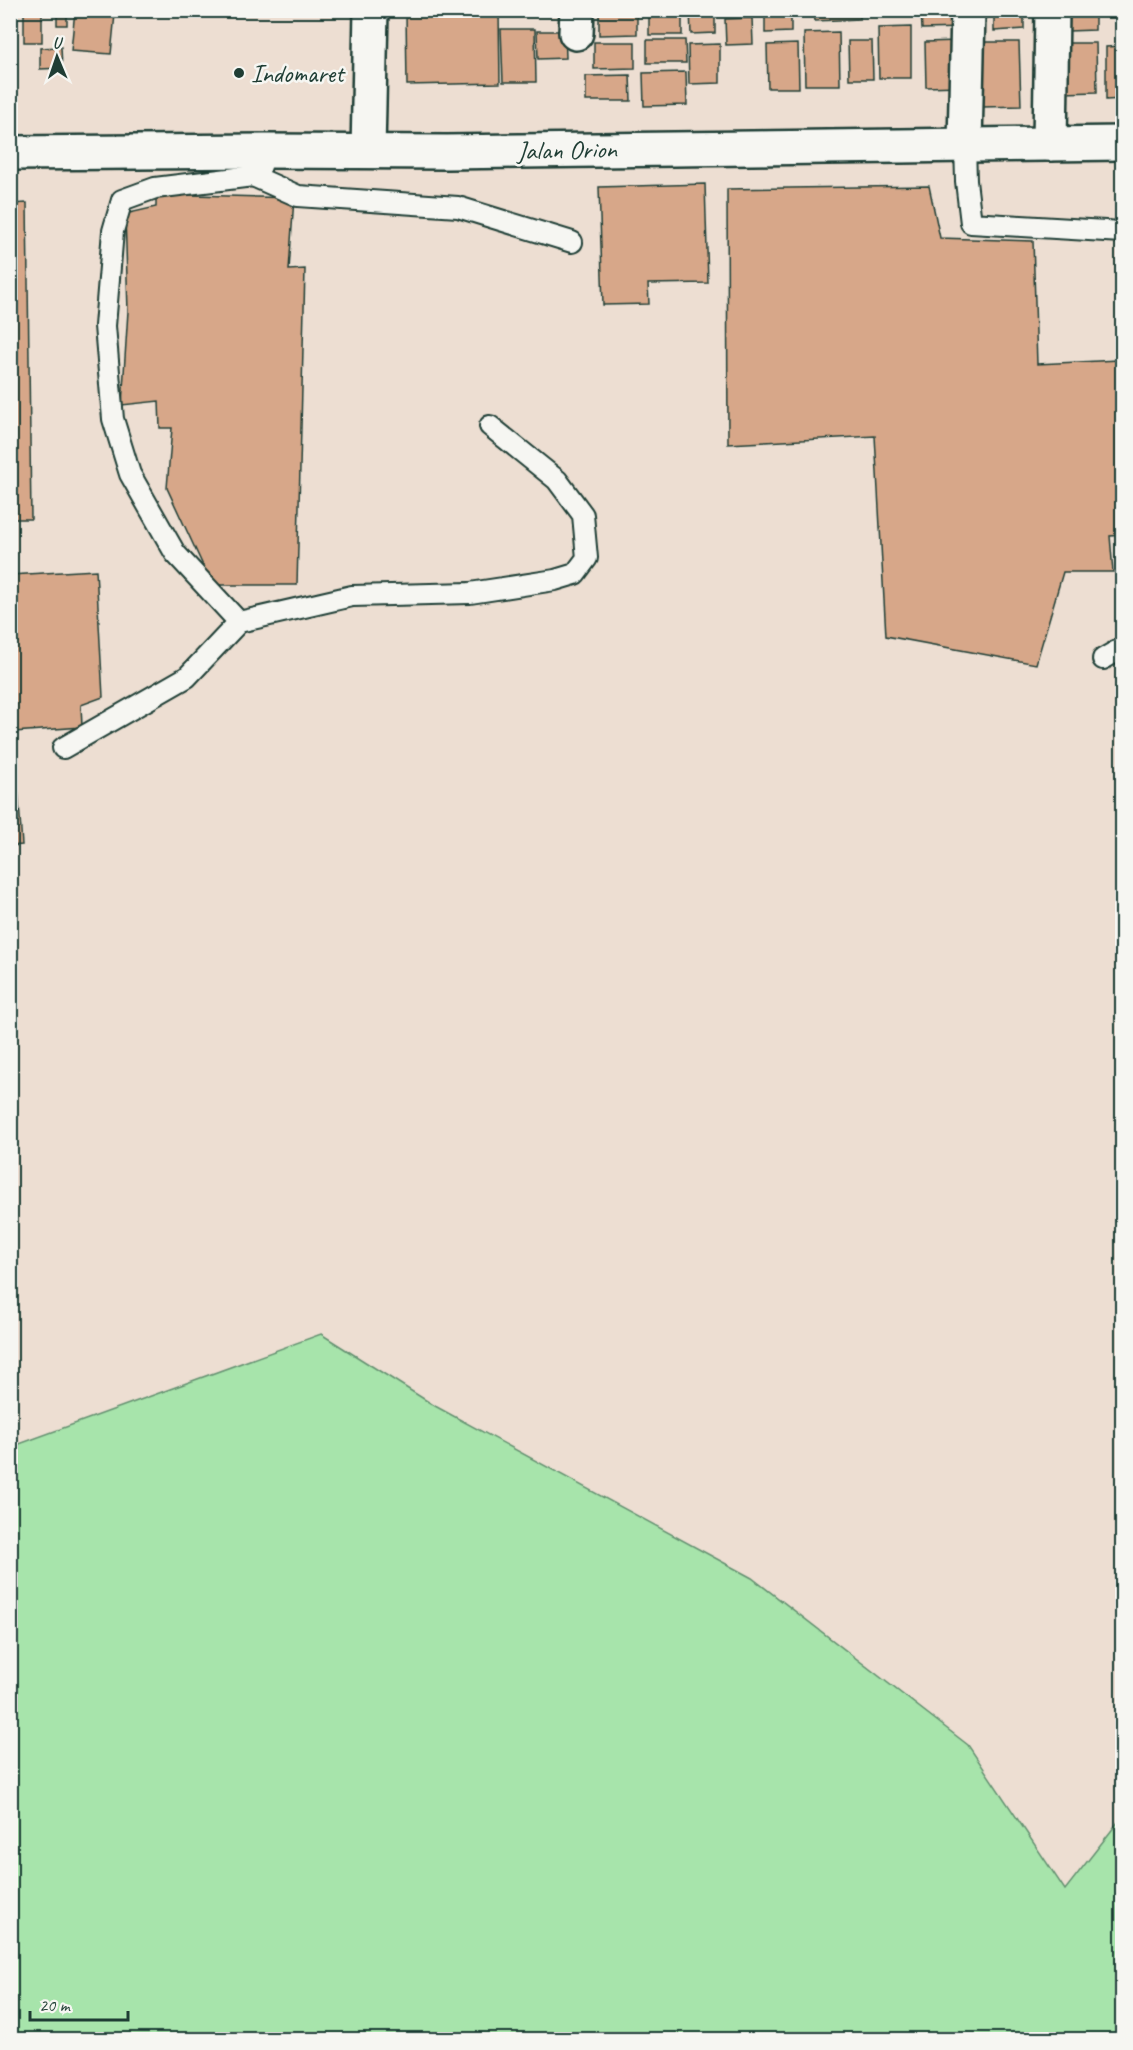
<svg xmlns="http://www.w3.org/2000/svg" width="1133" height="2050" viewBox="0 0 1133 2050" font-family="Caveat,sans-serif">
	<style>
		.green { fill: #a7e4ab; stroke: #639070; stroke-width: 1.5 }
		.building { fill: #d7a789; stroke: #1f3d34; stroke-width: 1.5 }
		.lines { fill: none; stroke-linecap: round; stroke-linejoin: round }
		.lane-casing { stroke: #1f3d34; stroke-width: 24 }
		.street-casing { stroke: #1f3d34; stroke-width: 38 }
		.highway-casing { stroke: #1f3d34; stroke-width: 38 }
		.lane { stroke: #f6f6f2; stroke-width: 20 }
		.street { stroke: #f6f6f2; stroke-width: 33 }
		.highway { stroke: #f6f6f2; stroke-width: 33 }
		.poi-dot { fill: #1f3d34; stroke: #f6f6f2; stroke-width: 2 }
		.labels { text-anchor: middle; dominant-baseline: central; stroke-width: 5; stroke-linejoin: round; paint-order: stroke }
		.poi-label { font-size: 26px; fill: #1f3d34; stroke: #f6f6f2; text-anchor: start }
		.street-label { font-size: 26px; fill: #1f3d34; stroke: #f6f6f2 }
	</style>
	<rect width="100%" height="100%" fill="#edded2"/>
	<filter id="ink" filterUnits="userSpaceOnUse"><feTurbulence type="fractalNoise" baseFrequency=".0167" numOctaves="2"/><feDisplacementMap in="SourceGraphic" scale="12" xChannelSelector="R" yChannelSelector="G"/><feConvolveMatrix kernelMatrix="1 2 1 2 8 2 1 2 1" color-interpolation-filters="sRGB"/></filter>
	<g filter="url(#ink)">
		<path class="green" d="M 321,1334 L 435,1406 L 752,1578 L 968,1745 L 1065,1890 L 1122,1817 L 1122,2039 L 11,2039 L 11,1447 Z"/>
		<g class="building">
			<path d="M 10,10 L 14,10 L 15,41 L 10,41 Z"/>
			<rect x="24" y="10" width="18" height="32"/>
			<rect x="57" y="10" width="10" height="15"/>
			<path d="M 75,10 L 115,14 L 111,54 L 71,51 Z"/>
			<path d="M 599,10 L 637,10 L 637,34 L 599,35 Z"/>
			<rect x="649" y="10" width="33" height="25"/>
			<path d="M 690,10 L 715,10 L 715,33 L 691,34 Z"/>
			<path d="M 765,10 L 791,10 L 791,32 L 765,33 Z"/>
			<path d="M 814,10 L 860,10 L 860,19 L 815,21 Z"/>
			<path d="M 921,10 L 962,10 L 962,28 L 922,29 Z"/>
			<path d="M 994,10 L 1024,10 L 1024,29 L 994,31 Z"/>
			<path d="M 1068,10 L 1095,10 L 1095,30 L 1068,31 Z"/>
			<path d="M 499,11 L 500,83 L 407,85 L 406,13 Z"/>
			<rect x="1120" y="13" width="2" height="21"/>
			<path d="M 752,18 L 753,44 L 726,45 L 725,19 Z"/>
			<path d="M 911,27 L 911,78 L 879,78 L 878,28 Z"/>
			<path d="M 501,29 L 535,29 L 536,82 L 503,82 Z"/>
			<path d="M 537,31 L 565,31 L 566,58 L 538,59 Z"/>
			<path d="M 839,32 L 840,85 L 805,85 L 804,33 Z"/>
			<path d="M 647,40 L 685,40 L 686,63 L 647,63 Z"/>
			<path d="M 848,41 L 872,41 L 873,79 L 849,79 Z"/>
			<path d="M 958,41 L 958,86 L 926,87 L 925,42 Z"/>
			<path d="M 594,42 L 635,42 L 635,68 L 594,69 Z"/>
			<path d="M 982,42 L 1019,42 L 1021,106 L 983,107 Z"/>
			<path d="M 1063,43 L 1096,43 L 1097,92 L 1063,93 Z"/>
			<path d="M 720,44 L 720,83 L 689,84 L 688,45 Z"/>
			<path d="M 798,44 L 799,88 L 768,88 L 767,45 Z"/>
			<path d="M 1122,46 L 1122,99 L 1106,100 L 1106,47 Z"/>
			<path d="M 61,47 L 62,68 L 40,69 L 40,48 Z"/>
			<path d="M 686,72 L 687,105 L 644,106 L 643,73 Z"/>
			<path d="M 630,75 L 631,101 L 586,101 L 586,76 Z"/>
			<path d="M 705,184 L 708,283 L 648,284 L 649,304 L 603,305 L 599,187 Z"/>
			<path d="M 929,186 L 940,238 L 1033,241 L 1037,364 L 1119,360 L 1120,288 L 1122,288 L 1122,535 L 1110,536 L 1113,572 L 1063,572 L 1036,664 L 886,636 L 875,436 L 728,444 L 727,189 Z"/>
			<path d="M 156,194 L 294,198 L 289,270 L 305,269 L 297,585 L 212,585 L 167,488 L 172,428 L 160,428 L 159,401 L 122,405 L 128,311 L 125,214 L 156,207 Z"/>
			<path d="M 27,203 L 31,519 L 10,519 L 10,204 Z"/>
			<path d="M 96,570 L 103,697 L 81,705 L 82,727 L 14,732 L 22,845 L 10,846 L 10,575 Z"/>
		</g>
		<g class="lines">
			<defs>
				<g id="lane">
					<path d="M 965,144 L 966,181 L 971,223 L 1122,232"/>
					<path d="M 253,176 L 298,196 L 458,207 L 572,242"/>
					<path d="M 239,622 L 175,553 L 130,474 L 113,419 L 105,326 L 113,231 L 122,200 L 155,188 L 253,176 L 261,166 L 265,151"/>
					<path d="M 1103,659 L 1122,648"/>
					<path d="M 63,748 L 187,677 L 239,622 L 352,596 L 470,593 L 555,580 L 575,574 L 587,558 L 583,515 L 557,480 L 490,426"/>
				</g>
				<g id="street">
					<path d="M 576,33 L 577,10"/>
					<path d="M 965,144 L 968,10"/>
					<path d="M 1050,144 L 1052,10"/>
					<path d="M 368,151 L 371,10"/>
				</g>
				<path id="highway" d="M 10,153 L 265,151 L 447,152 L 1122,143"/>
			</defs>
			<use href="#lane" class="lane-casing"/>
			<use href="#street" class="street-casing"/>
			<use href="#highway" class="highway-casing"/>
			<use href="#lane" class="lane"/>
			<use href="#street" class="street"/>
			<use href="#highway" class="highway"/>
		</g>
	</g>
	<circle class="poi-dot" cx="239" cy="73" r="6"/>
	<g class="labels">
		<g class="poi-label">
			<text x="251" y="73">Indomaret</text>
		</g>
		<g class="street-label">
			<text transform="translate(567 150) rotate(-1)">Jalan Orion</text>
		</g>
	</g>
	<rect width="1133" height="2050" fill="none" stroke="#f6f6f2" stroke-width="36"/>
	<rect x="18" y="18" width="1097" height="2014" fill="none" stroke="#1f3d34" stroke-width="2" filter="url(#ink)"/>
	<g transform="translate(57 57) rotate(358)" stroke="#f6f6f2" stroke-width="4.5" paint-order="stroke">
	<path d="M0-4.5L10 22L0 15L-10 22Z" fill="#1f3d34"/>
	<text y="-9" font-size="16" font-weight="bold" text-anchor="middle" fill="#1f3d34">U</text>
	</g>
	<path d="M30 2011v9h98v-9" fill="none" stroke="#1f3d34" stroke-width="3"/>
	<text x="39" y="2011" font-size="18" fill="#1f3d34" stroke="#f6f6f2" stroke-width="4.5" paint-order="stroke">20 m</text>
</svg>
